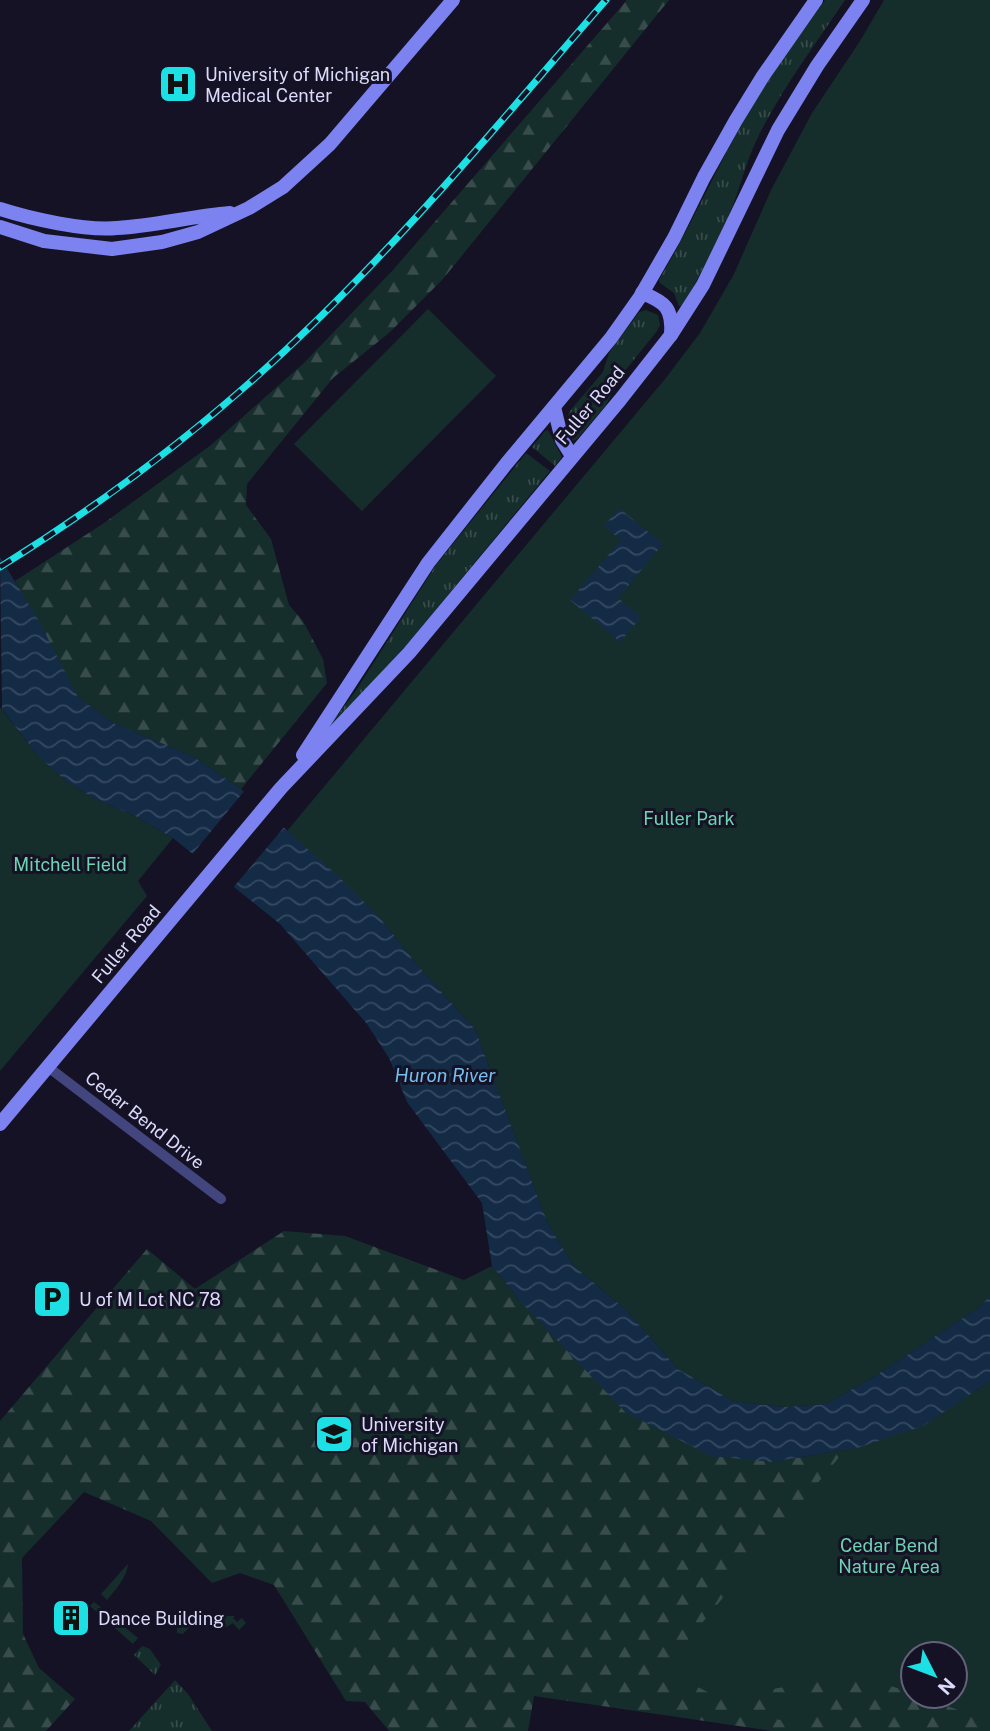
<svg xmlns="http://www.w3.org/2000/svg" width="990" height="1731" viewBox="0 0 990 1731" font-family="'Public Sans',sans-serif">
	<style>
		.grass { fill: url(#grass-tufts) }
		.forest { fill: url(#forest-firs); fill-rule: evenodd }
		.park { fill: #162e2b }
		.water { fill: url(#water-waves) }
		.pier { fill: #141224 }
		.lines { fill: none; stroke-linecap: round; stroke-linejoin: round }
		.street { stroke: #42457e; stroke-width: 10 }
		.secondary { stroke: #7c82ef; stroke-width: 14 }
		.rail-casing { stroke: #1ce0e4; stroke-width: 7 }
		.rail { stroke: #141224; stroke-width: 4.5; stroke-dasharray: 13; stroke-linecap: butt }
		.labels { text-anchor: middle; dominant-baseline: central; stroke-width: 6; stroke-linejoin: round; paint-order: stroke }
		.poi-label { font-size: 18px; fill: #dbdafb; stroke: #141224; text-anchor: start }
		.street-label { font-size: 18px; fill: #dbdafb; stroke: #141224 }
		.park-label { font-size: 18px; fill: #6ed3b1; stroke: #141224 }
		.water-label { font-size: 19px; font-style: italic; fill: #74bfef; stroke: #141224 }
	</style>
	<defs>
		<pattern id="grass-tufts" width="24" height="20" patternUnits="userSpaceOnUse" patternTransform="scale(1.75)"><rect width="24" height="20" fill="#162e2b"/><path d="M3 7l-1-3M5 7V3M7 7l1-3M15 17l-1-3M17 17v-4M19 17l1-3" fill="none" stroke="#374c4b"/></pattern>
		<pattern id="forest-firs" width="22" height="20" patternUnits="userSpaceOnUse" patternTransform="scale(1.75)"><rect width="22" height="20" fill="#162e2b"/><path d="M5 1l3.5 6h-7zM16 11l3.5 6h-7z" fill="#374c4b"/></pattern>
		<pattern id="water-waves" width="16" height="10" patternUnits="userSpaceOnUse" patternTransform="scale(1.75)"><rect width="16" height="10" fill="#142b46"/><path d="M0 5q4-4 8 0t8 0" fill="none" stroke="#364962"/></pattern>
	</defs>
	<rect width="100%" height="100%" fill="#141224"/>
	<g class="grass">
		<path d="M 825,0 L 845,0 C 815,45 783,87 759,135 C 747,158 742,182 733,205 C 718,240 701,273 683,306 L 679,306 L 674,293 L 660,283 L 659,280 C 689,229 713,176 742,124 C 766,81 796,41 825,0 Z"/>
		<path d="M 646,310 L 658,315 L 660,325 L 657,331 L 620,377 L 606,405 L 577,439 L 573,441 L 566,427 L 569,412 L 603,372 L 609,353 L 639,312 Z"/>
		<path d="M 548,430 L 562,457 L 555,466 L 532,447 L 545,431 Z"/>
		<path d="M 526,453 L 550,471 L 372,687 L 315,745 L 355,692 L 436,565 Z"/>
		<path d="M 128,1564 C 127,1577 116,1589 107,1600 L 101,1594 Z"/>
		<path d="M 94,1602 L 138,1638 L 133,1644 L 90,1606 Z"/>
		<path d="M 192,1612 L 196,1615 L 196,1620 L 183,1634 L 177,1633 L 177,1628 Z"/>
		<path d="M 227,1616 L 235,1616 L 233,1618 L 237,1622 L 242,1618 L 246,1623 L 239,1630 L 233,1623 L 223,1629 L 220,1627 L 219,1621 Z"/>
		<path d="M 142,1646 L 150,1649 L 161,1665 L 155,1675 L 134,1655 Z"/>
		<path d="M 175,1680 L 188,1694 L 212,1731 L 129,1731 Z"/>
	</g>
	<g class="forest">
		<path d="M 627,0 L 669,0 L 443,279 L 389,333 L 333,378 L 247,484 L 246,505 L 271,539 L 289,605 L 303,621 L 323,659 L 327,683 L 241,789 L 194,757 L 113,723 L 78,697 L 15,581 L 104,523 L 211,445 L 304,363 L 393,270 Z"/>
		<path d="M 284,1231 L 345,1236 L 464,1280 L 492,1266 L 520,1301 L 771,1462 L 857,1448 L 984,1387 L 990,1381 L 990,1731 L 772,1731 L 534,1696 L 528,1731 L 389,1731 L 365,1702 L 346,1701 L 274,1585 L 240,1573 L 212,1583 L 151,1521 L 84,1492 L 22,1558 L 23,1634 L 39,1668 L 75,1699 L 46,1731 L 0,1731 L 0,1421 L 147,1249 L 195,1289 ZM 913,1654 L 955,1654 L 955,1696 L 913,1696 Z"/>
	</g>
	<g class="park">
		<path d="M 884,0 L 990,0 L 990,1295 L 981,1306 L 875,1376 L 826,1404 L 784,1407 L 733,1401 L 678,1369 L 627,1311 L 574,1266 L 548,1224 L 475,1029 L 419,967 L 380,918 L 287,831 L 665,379 L 700,333 L 734,274 L 771,190 L 812,113 L 860,41 Z"/>
		<path d="M 428,309 L 496,376 L 362,511 L 294,444 Z"/>
		<path d="M 0,707 L 38,756 L 66,781 L 93,798 L 135,816 L 173,838 L 138,881 L 147,896 L 0,1071 Z"/>
		<path d="M 990,1381 L 990,1722 L 921,1696 L 955,1696 L 955,1654 L 913,1654 L 913,1693 L 859,1676 L 822,1680 L 735,1696 L 713,1695 L 664,1669 L 845,1450 L 923,1426 Z"/>
		<path d="M 812,1695 L 814,1715 L 778,1720 L 776,1700 Z"/>
	</g>
	<g class="water">
		<path d="M 619,508 L 663,544 L 618,598 L 641,617 L 620,642 L 570,600 L 621,540 L 604,526 Z"/>
		<path d="M 0,557 L 40,623 L 78,697 L 113,723 L 194,757 L 241,789 L 337,875 L 380,918 L 419,967 L 475,1029 L 548,1224 L 574,1266 L 627,1311 L 678,1369 L 733,1401 L 784,1407 L 826,1404 L 875,1376 L 981,1306 L 990,1295 L 990,1381 L 923,1426 L 857,1448 L 771,1462 L 711,1456 L 625,1412 L 520,1301 L 492,1266 L 482,1203 L 407,1102 L 389,1058 L 367,1024 L 280,924 L 173,838 L 135,816 L 93,798 L 66,781 L 38,756 L 2,709 Z"/>
	</g>
	<path class="pier" d="M 246,789 L 286,825 L 231,890 L 190,857 Z"/>
	<g class="lines">
		<path class="street" d="M 48,1067 L 221,1199"/>
		<g class="secondary">
			<path d="M 0,209 C 31,219 85,231 117,228 C 155,226 192,216 230,213"/>
			<path d="M 0,227 L 44,241 L 112,249 L 162,242 L 198,232 L 249,208 L 283,187 L 330,144 L 453,0"/>
			<path d="M 642,293 C 665,302 673,308 671,335"/>
			<path d="M 554,407 L 562,440 L 572,456"/>
			<path d="M 303,755 L 428,563 L 506,464 L 611,338 L 640,297 L 674,238 L 704,177 L 736,120 L 763,76 L 816,0"/>
			<path d="M 0,1124 L 281,788 L 409,653 L 620,400 L 671,335 L 703,285 L 778,130 L 817,66 L 863,0"/>
		</g>
		<defs>
			<path id="rail" d="M 0,567 C 113,497 219,416 314,323 C 418,222 511,109 606,0"/>
		</defs>
		<use href="#rail" class="rail-casing"/>
		<use href="#rail" class="rail"/>
	</g>
	<defs>
		<symbol id="hospital-square" viewBox="-11 -11 22 22"><rect x="-9" y="-9" width="18" height="18" rx="4" fill="#1ce0e4" stroke="#141224"/><path d="M-5-5h3v3.5h4V-5h3V5h-3V1.5h-4V5h-3Z" fill="#111"/></symbol>
		<symbol id="parking-square" viewBox="-11 -11 22 22"><rect x="-9" y="-9" width="18" height="18" rx="4" fill="#1ce0e4" stroke="#141224"/><path d="M-3.5-5.5H1a3.5 3.5 0 0 1 0 7H-1V5.5H-3.5ZM-1-3.4V-.6H.8a1.4 1.4 0 0 0 0-2.8Z" fill="#111"/></symbol>
		<symbol id="university-square" viewBox="-11 -11 22 22"><rect x="-9" y="-9" width="18" height="18" rx="4" fill="#1ce0e4" stroke="#141224"/><path d="M0-5L7-2L0 1L-7-2ZM-4 1L0 2.5L4 1V4Q0 6-4 4Z" fill="#111"/></symbol>
		<symbol id="building-square" viewBox="-11 -11 22 22"><rect x="-9" y="-9" width="18" height="18" rx="4" fill="#1ce0e4" stroke="#141224"/><path d="M-4-6H4V6H1V3H-1V6H-4ZM-2.5-4.3h1.7v1.8h-1.7ZM.8-4.3h1.7v1.8H.8ZM-2.5-1h1.7V.8h-1.7ZM.8-1h1.7V.8H.8Z" fill="#111"/></symbol>
	</defs>
	<g fill-rule="evenodd">
		<use href="#hospital-square" x="156" y="62" width="44" height="44"/>
		<use href="#parking-square" x="30" y="1277" width="44" height="44"/>
		<use href="#university-square" x="312" y="1412" width="44" height="44"/>
		<use href="#building-square" x="49" y="1596" width="44" height="44"/>
	</g>
	<g class="labels">
		<g class="poi-label">
			<text x="205" y="74">University of Michigan<tspan x="205" dy="21">Medical Center</tspan></text>
			<text x="79" y="1299">U of M Lot NC 78</text>
			<text x="361" y="1424">University<tspan x="361" dy="21">of Michigan</tspan></text>
			<text x="98" y="1618">Dance Building</text>
		</g>
		<g class="street-label">
			<text transform="translate(590 405) rotate(-50)">Fuller Road</text>
			<text transform="translate(126 944) rotate(-50)">Fuller Road</text>
			<text transform="translate(145 1120) rotate(38)">Cedar Bend Drive</text>
		</g>
		<g class="park-label">
			<text x="689" y="818">Fuller Park</text>
			<text x="70" y="864">Mitchell Field</text>
			<text x="889" y="1545">Cedar Bend<tspan x="889" dy="21">Nature Area</tspan></text>
		</g>
		<g class="water-label">
			<text x="445" y="1075">Huron River</text>
		</g>
	</g>
	<g transform="translate(934 1675) rotate(132)"><circle r="33" fill="#141224" stroke="#64627a" stroke-width="2"/>
	<path d="M0-5L12 26L0 18L-12 26Z" fill="#1ce0e4"/>
	<text y="-10" font-size="19" font-weight="bold" text-anchor="middle" fill="#dbdafb">N</text>
	</g>
</svg>
